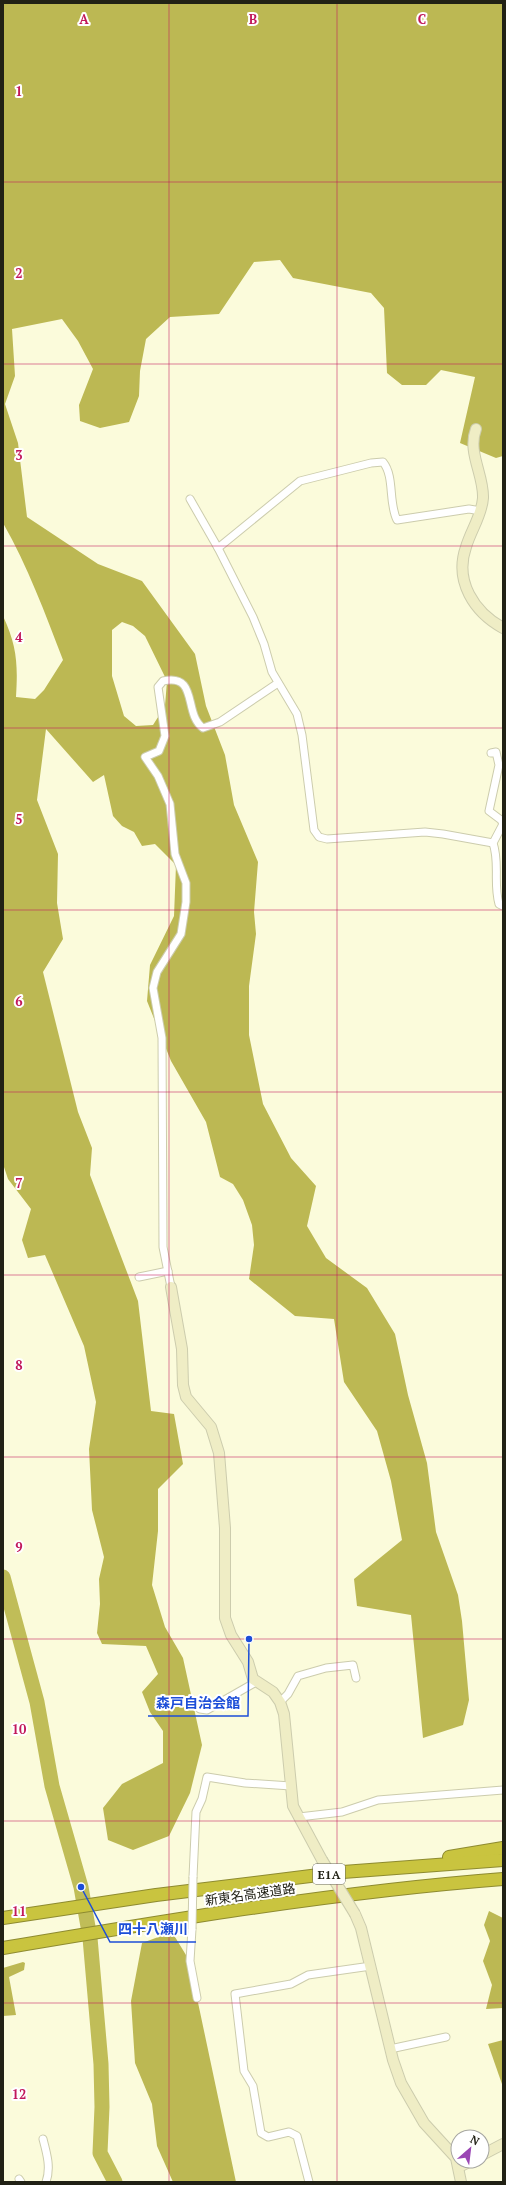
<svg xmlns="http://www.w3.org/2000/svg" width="506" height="2185" viewBox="0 0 506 2185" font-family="'PT Serif','Noto Sans JP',serif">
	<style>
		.forest { fill: #bcb853; fill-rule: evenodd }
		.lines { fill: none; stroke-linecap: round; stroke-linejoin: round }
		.river { stroke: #c0bd58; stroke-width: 15 }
		.street-casing { stroke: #ccccad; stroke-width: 9 }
		.secondary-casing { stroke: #ccccad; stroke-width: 12 }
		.highway-casing { stroke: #8e8b30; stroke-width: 14 }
		.street { stroke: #fff; stroke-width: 7 }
		.secondary { stroke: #efedc5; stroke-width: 10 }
		.highway { stroke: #c9c43f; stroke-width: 12 }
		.street-bridge-casing { stroke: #ccccad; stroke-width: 9; stroke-linecap: butt }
		.secondary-bridge-casing { stroke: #ccccad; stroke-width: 12; stroke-linecap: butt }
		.street-bridge { stroke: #fff; stroke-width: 7 }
		.secondary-bridge { stroke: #efedc5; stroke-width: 10 }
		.grid { fill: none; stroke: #c2185b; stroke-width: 1; stroke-opacity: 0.55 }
		.labels { text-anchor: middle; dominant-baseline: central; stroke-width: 4; stroke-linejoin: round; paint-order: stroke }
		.shield { fill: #fff; stroke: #64645b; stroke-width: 1 }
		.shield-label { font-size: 12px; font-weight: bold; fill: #212115 }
		.street-label { font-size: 13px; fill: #212115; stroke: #fff }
		.grid-label { font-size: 13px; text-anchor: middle; font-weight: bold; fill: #c2185b; stroke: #fff; stroke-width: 4; stroke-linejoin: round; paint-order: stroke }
		.leader { fill: none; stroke: #1d4ed8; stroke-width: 1.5 }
		.callout-dot { fill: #1d4ed8; stroke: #fff; stroke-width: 1.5 }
		.callout-label { font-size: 14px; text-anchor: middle; font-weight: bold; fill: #1d4ed8; stroke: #fff; stroke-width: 4; stroke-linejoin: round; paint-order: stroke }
	</style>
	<rect width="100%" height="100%" fill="#fbfbdb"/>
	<g class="forest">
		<path d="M 3,3 L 503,3 L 503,456 L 496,458 L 460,443 L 475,377 L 441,370 L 426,385 L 402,385 L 387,373 L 384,308 L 371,293 L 293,278 L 280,260 L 254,262 L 219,314 L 170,317 L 146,339 L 140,371 L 139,396 L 129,422 L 100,428 L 80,421 L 79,405 L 93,369 L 78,341 L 62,319 L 12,329 L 15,376 L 5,404 L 18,443 L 27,517 L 98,564 L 142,581 L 195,654 L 206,706 L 225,755 L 234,805 L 258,862 L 254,912 L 256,934 L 249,986 L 249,1035 L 263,1104 L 291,1158 L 316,1186 L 307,1226 L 326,1258 L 367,1288 L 395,1334 L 408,1395 L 427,1463 L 436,1532 L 458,1595 L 462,1621 L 469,1700 L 463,1725 L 423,1738 L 411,1615 L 357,1606 L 354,1579 L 402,1540 L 391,1481 L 377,1431 L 344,1382 L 334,1319 L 295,1316 L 249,1279 L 254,1245 L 252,1225 L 243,1200 L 233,1184 L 220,1177 L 206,1122 L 171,1061 L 147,1001 L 150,965 L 174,916 L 176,865 L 155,844 L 142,846 L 134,832 L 122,826 L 113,816 L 104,775 L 93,782 L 46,729 L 37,800 L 58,854 L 57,903 L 63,939 L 43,972 L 78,1112 L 92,1148 L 90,1175 L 138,1301 L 151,1411 L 174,1414 L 183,1464 L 158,1489 L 158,1531 L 152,1585 L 165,1627 L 183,1658 L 202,1745 L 190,1793 L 169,1836 L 133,1850 L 108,1840 L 103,1808 L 122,1784 L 163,1763 L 163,1731 L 150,1712 L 142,1692 L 158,1674 L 146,1646 L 102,1644 L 97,1633 L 100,1604 L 99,1579 L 104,1557 L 92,1510 L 89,1449 L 96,1402 L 84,1346 L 45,1255 L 28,1258 L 22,1240 L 31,1209 L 8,1179 L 3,1164 L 3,616 C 17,646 18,664 16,697 L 35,699 L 44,690 L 63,660 C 45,613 28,567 3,523 ZM 122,622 L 133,626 L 145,636 L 167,681 L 165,706 L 153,725 L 136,726 L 124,716 L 112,676 L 112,630 Z"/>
		<path d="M 489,1911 L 503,1918 L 503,2008 L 486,2009 L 492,1985 L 483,1961 L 490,1941 L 484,1925 Z"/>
		<path d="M 172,1932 L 189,1960 L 236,2182 L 173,2182 L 157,2146 L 152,2104 L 135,2063 L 131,2001 L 142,1943 Z"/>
		<path d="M 23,1962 L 25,1963 L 24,1970 L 9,1977 L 16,2015 L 3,2016 L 3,1968 Z"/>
		<path d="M 503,2040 L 503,2087 L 488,2044 Z"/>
	</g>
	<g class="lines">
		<path class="river" d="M 3,1577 L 37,1702 L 52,1786 L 81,1887 L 90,1938 L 101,2064 L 102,2107 L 100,2153 L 115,2182"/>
		<defs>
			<g id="street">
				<path d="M 190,499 L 218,548"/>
				<path d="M 481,511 L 469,509 L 397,520 C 388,502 395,477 383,462 L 371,463 L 300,481 L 218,548 L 253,617 L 264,644 L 272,672 L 297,714 L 302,735 L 314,830 L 319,837 L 327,839 L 425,832 L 443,834 L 493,843"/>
				<path d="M 491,753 L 496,752 L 499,765 L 489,811 L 501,820 L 503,824 L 493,843 C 500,863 493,883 499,904 L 503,906"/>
				<path d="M 139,1277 L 168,1271"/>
				<path d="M 171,1287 L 163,1247 L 162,1038 L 153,988 L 157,972 L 181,934 L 186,902 L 186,883 L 175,854 L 170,804 L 158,776 L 145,757 L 159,751 L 165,736 L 158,687 L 163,681 C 199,673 183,714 203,728 L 220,722 L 278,683"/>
				<path d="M 280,1702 L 288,1694 L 298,1676 L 326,1668 L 353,1665 L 356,1678"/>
				<path d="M 200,1709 L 207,1710 L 256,1682"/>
				<path d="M 299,1817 L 342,1812 L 378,1800 L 503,1790"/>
				<path d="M 193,1877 L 196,1812 L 202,1799 L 207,1777 L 245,1783 L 291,1786"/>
				<path d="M 192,1929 L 190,1961 L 197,1998"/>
				<path d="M 390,2049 L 446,2037"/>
				<path d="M 43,2139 C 47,2154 51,2168 46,2182"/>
				<path d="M 19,2179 L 21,2182"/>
				<path d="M 309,2182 L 297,2136 L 289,2132 L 268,2137 L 261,2133 L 253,2086 L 244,2071 L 235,1994 L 291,1984 L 308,1975 L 371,1966"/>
			</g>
			<g id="secondary">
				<path d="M 476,429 C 467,452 484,475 483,498 C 482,515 471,530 466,547 C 454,581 474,612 503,628"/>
				<path d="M 171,1287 L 182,1349 L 183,1385 L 186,1397 L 211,1427 L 219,1453 L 225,1528 L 225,1618 L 231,1635 L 248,1662 L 253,1679 L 273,1692 L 280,1702 L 284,1714 L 293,1806 L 322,1860"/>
				<path d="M 355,1914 L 361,1928 L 393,2060 L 401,2083 L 424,2123 L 456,2158 L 461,2182"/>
				<path d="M 482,2155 L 503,2144"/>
				<path d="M 459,2167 L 471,2161"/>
			</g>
			<g id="highway">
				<path d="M 449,1857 L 503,1848"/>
				<path d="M 3,1918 L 156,1895 L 343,1872 L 503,1860"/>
				<path d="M 3,1948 C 169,1920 335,1892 503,1879"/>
			</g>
		</defs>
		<use href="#street" class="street-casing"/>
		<use href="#secondary" class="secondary-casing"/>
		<use href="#highway" class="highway-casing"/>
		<use href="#street" class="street"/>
		<use href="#secondary" class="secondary"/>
		<use href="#highway" class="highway"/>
		<defs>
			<path id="street-bridge" d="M 192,1929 L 193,1877"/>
			<path id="secondary-bridge" d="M 322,1860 L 355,1914"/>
		</defs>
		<use href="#street-bridge" class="street-bridge-casing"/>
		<use href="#secondary-bridge" class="secondary-bridge-casing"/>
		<use href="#street-bridge" class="street-bridge"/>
		<use href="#secondary-bridge" class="secondary-bridge"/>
	</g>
	<path class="grid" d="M 169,3 L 169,2182M 337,3 L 337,2182M 3,182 L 503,182M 3,364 L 503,364M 3,546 L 503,546M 3,728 L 503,728M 3,910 L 503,910M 3,1092 L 503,1092M 3,1275 L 503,1275M 3,1457 L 503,1457M 3,1639 L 503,1639M 3,1821 L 503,1821M 3,2003 L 503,2003"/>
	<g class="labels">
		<rect class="shield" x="313" y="1864" width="32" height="20" rx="3"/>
		<g class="shield-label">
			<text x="329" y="1874">E1A</text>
		</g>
		<g class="street-label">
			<text transform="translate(250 1894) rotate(-8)">新東名高速道路</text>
		</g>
	</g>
	<g class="grid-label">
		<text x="84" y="24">A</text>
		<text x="253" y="24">B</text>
		<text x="422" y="24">C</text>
		<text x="19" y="96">1</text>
		<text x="19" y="278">2</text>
		<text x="19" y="460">3</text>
		<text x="19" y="642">4</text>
		<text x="19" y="824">5</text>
		<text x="19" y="1006">6</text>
		<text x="19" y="1188">7</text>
		<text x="19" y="1370">8</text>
		<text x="19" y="1552">9</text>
		<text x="19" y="1734">10</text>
		<text x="19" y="1916">11</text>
		<text x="19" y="2099">12</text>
	</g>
	<path class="leader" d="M249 1639L248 1716H148M81 1887L110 1942H196"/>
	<g class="callout-dot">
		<circle cx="249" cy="1639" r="4"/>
		<circle cx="81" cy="1887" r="4"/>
	</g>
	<g class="callout-label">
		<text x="198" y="1708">森戸自治会館</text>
		<text x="153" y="1934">四十八瀬川</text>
	</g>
	<rect width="506" height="2185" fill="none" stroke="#212115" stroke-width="8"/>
	<g transform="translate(470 2149) rotate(28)"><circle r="19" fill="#ffffff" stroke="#a6a6a1"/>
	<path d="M0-3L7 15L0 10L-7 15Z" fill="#9a46b4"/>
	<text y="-6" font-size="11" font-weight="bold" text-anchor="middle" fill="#212115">N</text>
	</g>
</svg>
